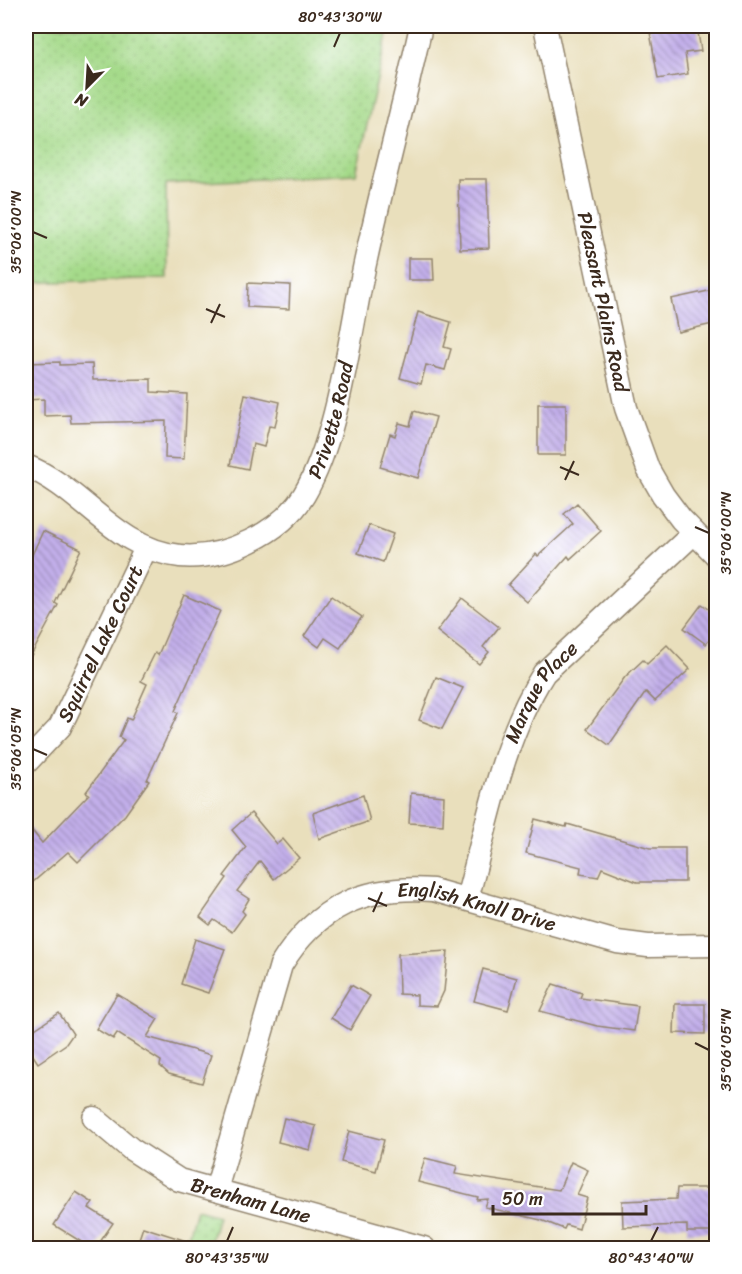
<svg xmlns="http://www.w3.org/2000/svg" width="742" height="1274" viewBox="0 0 742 1274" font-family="Sriracha,sans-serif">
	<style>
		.park { fill: url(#park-dots); stroke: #708254; stroke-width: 1.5 }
		.building { fill: url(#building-back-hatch) }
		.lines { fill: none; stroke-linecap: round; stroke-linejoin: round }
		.minor-casing { stroke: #92846d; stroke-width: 25 }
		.minor { stroke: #fff; stroke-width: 22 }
		.ticks { fill: none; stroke: #3b2a1e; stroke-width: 2 }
		.labels { text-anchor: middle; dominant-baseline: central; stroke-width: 6; stroke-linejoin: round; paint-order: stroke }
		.street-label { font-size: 20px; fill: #3b2a1e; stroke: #fff }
		.neatline { fill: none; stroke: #3b2a1e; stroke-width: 2 }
		.ticks-label { font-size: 15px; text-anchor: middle; fill: #3b2a1e }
	</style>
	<defs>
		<pattern id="park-dots" width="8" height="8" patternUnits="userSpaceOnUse" patternTransform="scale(1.5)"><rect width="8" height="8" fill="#a5da8a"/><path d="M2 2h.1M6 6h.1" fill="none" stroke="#8fbb77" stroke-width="1.8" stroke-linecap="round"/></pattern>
		<pattern id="building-back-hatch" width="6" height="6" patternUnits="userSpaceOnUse" patternTransform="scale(1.5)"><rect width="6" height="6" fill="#c2afea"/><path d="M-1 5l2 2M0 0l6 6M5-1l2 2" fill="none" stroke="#9f8fbd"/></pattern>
	</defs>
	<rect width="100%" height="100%" fill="#fff"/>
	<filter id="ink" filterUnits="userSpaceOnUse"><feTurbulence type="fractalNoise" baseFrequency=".0167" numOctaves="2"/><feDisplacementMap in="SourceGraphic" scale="12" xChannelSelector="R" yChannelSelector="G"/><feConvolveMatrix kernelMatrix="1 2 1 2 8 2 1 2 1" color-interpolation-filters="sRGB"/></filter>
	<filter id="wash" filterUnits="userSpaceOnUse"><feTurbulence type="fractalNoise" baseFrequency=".008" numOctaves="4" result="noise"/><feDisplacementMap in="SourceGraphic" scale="24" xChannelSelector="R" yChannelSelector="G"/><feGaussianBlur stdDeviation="1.35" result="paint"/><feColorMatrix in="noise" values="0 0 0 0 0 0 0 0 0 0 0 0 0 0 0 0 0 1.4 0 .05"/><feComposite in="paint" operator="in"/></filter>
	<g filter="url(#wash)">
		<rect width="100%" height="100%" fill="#e9dfbc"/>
		<g class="park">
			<path d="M 26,26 L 389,26 L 356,174 L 166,184 L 167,278 L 26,283 Z"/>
			<path d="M 196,1209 L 218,1215 L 209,1248 L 185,1248 Z"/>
		</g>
		<g id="blocks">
			<g class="building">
				<path d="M 649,26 L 697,26 L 701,51 L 685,53 L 688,74 L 658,79 Z"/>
				<path d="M 458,179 L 487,179 L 489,248 L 460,249 Z"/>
				<path d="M 408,258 L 433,258 L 434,280 L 408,280 Z"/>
				<path d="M 248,283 L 290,285 L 289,309 L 247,307 Z"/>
				<path d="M 713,290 L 717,323 L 678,332 L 671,299 Z"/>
				<path d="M 418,312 L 451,322 L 444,347 L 451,349 L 445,370 L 426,365 L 421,384 L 400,378 Z"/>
				<path d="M 60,362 L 60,365 L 92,364 L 93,380 L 151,379 L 151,392 L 187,394 L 184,459 L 165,458 L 166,421 L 71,423 L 70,415 L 44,416 L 44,399 L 26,400 L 26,363 Z"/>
				<path d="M 245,394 L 280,402 L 275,427 L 269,426 L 264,447 L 253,444 L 248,469 L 230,465 Z"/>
				<rect x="538" y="404" width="28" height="51"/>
				<path d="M 414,411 L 436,417 L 418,478 L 380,467 L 390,434 L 395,436 L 399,423 L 410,426 Z"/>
				<path d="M 577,503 L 601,531 L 570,559 L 568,556 L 527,602 L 508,585 L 536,554 L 538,556 L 573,524 L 564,514 Z"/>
				<path d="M 369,525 L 393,534 L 383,562 L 358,553 Z"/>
				<path d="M 43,531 L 81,549 L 55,603 L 58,605 L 26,665 L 26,568 Z"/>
				<path d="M 184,595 L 220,611 L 175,711 L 178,713 L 147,780 L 149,781 L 125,815 L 78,862 L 68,852 L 26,888 L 26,823 L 42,843 L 89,794 L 86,792 L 124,740 L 119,737 L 127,718 L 131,720 L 147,684 L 141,681 L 155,653 L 158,655 Z"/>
				<path d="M 331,596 L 362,617 L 340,648 L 325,638 L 319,647 L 304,636 Z"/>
				<path d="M 462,598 L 499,627 L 483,647 L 489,652 L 479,664 L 437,631 Z"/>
				<path d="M 702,604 L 717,615 L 717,630 L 706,644 L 684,628 Z"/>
				<path d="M 667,645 L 690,669 L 655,701 L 646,692 L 609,745 L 587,729 L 625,677 L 643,660 L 647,664 Z"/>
				<path d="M 436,677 L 463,688 L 442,729 L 419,720 Z"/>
				<path d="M 411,793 L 444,796 L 443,825 L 409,823 Z"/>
				<path d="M 363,795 L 370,821 L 319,839 L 313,813 Z"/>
				<path d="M 251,813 L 277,844 L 283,839 L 299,858 L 274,879 L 260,861 L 237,891 L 249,899 L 242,911 L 245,914 L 232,932 L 214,920 L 210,925 L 200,917 L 227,878 L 224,876 L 246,847 L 232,830 Z"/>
				<path d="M 535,819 L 566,827 L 567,824 L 650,848 L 685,848 L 685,882 L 637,882 L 602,868 L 598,877 L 580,874 L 581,867 L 526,853 Z"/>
				<path d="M 195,939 L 225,949 L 208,993 L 181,984 Z"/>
				<path d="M 448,951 L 444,991 L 437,1006 L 417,1005 L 417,995 L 399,994 L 398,954 Z"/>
				<path d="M 483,969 L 517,978 L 508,1010 L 474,1001 Z"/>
				<path d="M 553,984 L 582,993 L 580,998 L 638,1006 L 634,1031 L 597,1026 L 540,1011 Z"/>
				<path d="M 351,985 L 370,996 L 350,1030 L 331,1018 Z"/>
				<path d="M 117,994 L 158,1019 L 147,1037 L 211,1055 L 202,1083 L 169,1074 L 160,1066 L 161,1061 L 117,1033 L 113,1039 L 96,1029 Z"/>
				<path d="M 675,1004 L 705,1004 L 705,1034 L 674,1033 Z"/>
				<path d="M 59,1013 L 73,1034 L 66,1044 L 38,1063 L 26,1045 L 26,1035 Z"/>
				<path d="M 284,1118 L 316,1126 L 310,1150 L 278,1142 Z"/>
				<path d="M 349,1131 L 384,1140 L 376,1171 L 341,1162 Z"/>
				<path d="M 425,1158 L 457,1166 L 455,1174 L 559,1190 L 571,1162 L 588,1170 L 577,1195 L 587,1198 L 579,1229 L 566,1225 L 564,1229 L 541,1220 L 485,1207 L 488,1199 L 477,1200 L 478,1197 L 418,1182 Z"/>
				<path d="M 677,1188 L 717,1188 L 717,1232 L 687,1232 L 687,1225 L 623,1227 L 622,1201 L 676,1199 Z"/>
				<path d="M 76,1192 L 93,1203 L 89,1208 L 113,1223 L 96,1248 L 91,1248 L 54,1225 Z"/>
				<path d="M 143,1227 L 199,1245 L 198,1248 L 136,1248 Z"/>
			</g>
		</g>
	</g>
	<g filter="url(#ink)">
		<use href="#blocks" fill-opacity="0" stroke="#92846d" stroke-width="1.5"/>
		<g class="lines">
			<defs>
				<g id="minor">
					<path id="s1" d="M 545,26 L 626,408 L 648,469 L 663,495 L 681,519 L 716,555"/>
					<path id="s2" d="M 26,466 C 83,488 114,549 180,556 C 224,560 281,533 304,495 C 340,434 350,330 366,259 C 383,181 404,104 421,26"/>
					<path id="s3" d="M 26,763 L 60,727 L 146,548"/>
					<path id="s4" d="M 467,899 C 488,823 501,741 544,673 L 694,533"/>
					<path id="s5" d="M 94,1118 L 131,1149 L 179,1180 L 424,1248"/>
					<path id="s6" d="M 216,1190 L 281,965 C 317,906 365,885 433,890 L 617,942 L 648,946 L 716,945"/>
				</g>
			</defs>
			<use href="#minor" class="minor-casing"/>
			<use href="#minor" class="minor"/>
		</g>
	</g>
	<path class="ticks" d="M 334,47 L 340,33M 33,232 L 47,238M 206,309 L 225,317M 211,323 L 220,304M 560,467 L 579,475M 565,480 L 574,461M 695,527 L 709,533M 33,749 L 47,755M 368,898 L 387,906M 373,912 L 382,892M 695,1043 L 709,1050M 227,1241 L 233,1227M 651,1241 L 658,1227"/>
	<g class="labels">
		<g class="street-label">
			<text stroke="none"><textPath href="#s1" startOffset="282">Pleasant Plains Road</textPath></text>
			<text stroke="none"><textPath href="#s2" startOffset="405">Privette Road</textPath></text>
			<text stroke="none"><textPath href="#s3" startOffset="142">Squirrel Lake Court</textPath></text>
			<text stroke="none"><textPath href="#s4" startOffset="222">Marque Place</textPath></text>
			<text stroke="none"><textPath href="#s6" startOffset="460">English Knoll Drive</textPath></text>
			<text stroke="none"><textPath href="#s5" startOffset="180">Brenham Lane</textPath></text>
		</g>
	</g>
	<rect width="742" height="1274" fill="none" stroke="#fff" stroke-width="66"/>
	<g transform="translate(87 87) rotate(204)" stroke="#ffffff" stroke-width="4.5" paint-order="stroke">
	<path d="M0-4.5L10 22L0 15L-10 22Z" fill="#3b2a1e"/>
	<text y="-9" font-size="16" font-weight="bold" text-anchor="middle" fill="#3b2a1e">N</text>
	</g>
	<path d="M493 1205v9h153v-9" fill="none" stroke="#3b2a1e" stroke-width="3"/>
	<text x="502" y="1205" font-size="18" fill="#3b2a1e" stroke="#ffffff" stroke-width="4.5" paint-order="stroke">50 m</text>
	<rect x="33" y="33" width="676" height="1208" class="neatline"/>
	<g class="ticks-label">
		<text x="340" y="22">80°43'30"W</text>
		<text transform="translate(16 232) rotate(-90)" y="5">35°06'00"N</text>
		<text transform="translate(726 533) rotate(-90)" y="5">35°06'00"N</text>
		<text transform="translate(16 749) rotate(-90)" y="5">35°06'05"N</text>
		<text transform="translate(726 1050) rotate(-90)" y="5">35°06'05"N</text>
		<text x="227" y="1263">80°43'35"W</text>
		<text x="651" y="1263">80°43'40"W</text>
	</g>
</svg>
